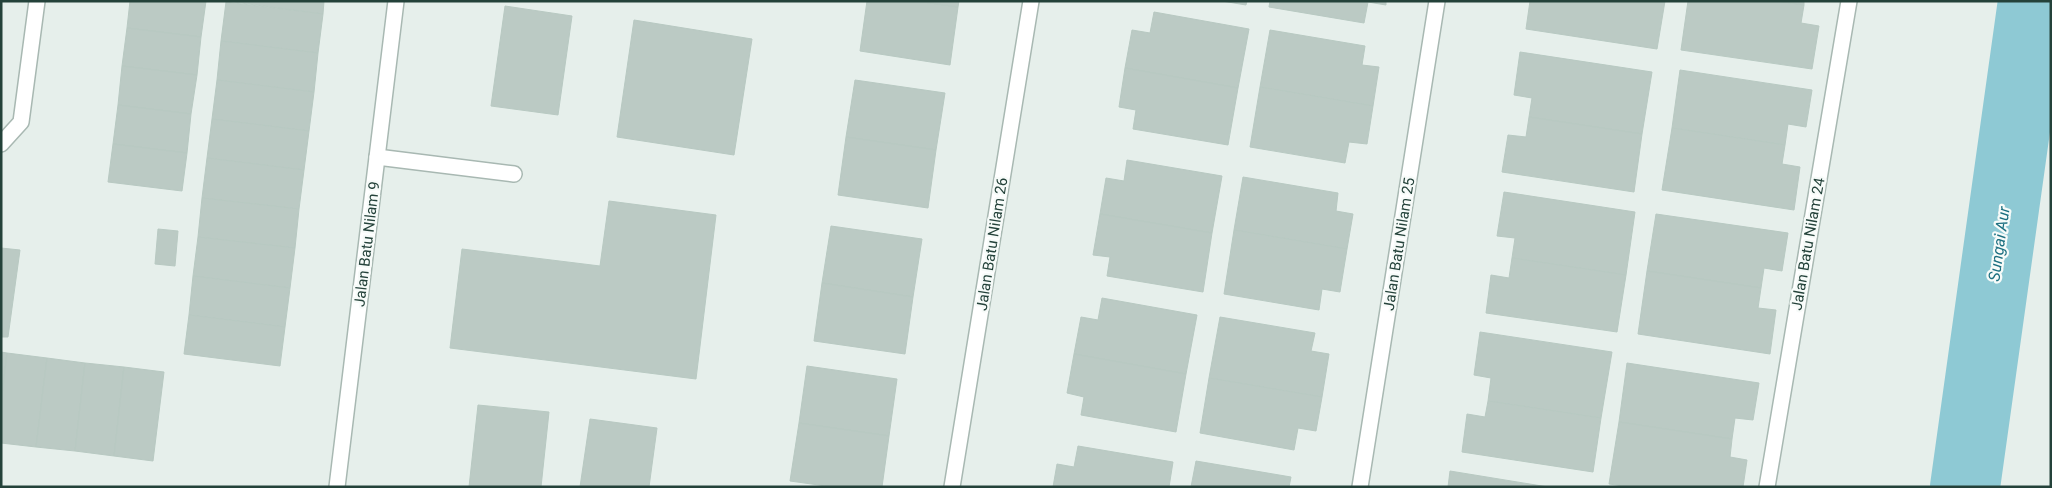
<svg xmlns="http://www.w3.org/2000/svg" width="2052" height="488" viewBox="0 0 2052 488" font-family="Roboto,sans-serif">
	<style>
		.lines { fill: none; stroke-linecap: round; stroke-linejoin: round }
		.river { stroke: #8ec9d4; stroke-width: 70 }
		.building { fill: #bbcac4; stroke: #b8c9c2 }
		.minor-casing { stroke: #a8b8b2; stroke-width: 18 }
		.minor { stroke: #fff; stroke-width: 15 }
		.labels { text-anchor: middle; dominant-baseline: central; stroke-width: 4.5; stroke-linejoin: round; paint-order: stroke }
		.street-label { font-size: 15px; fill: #24423a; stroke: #f7fbf9 }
		.water-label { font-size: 16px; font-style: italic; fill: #1c6f80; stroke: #f7fbf9 }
	</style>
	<rect width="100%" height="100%" fill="#e6efeb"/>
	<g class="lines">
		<path class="river" d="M 1965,487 L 2033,1"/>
	</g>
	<g class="building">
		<path d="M 130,1 L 206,1 L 201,37 L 127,28 Z"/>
		<path d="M 226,1 L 324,1 L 323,14 Z"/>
		<path d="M 867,1 L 917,1 L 958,7 L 950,65 L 860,51 Z"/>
		<path d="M 917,1 L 959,1 L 958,7 Z"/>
		<path d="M 1222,1 L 1247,1 L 1246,5 Z"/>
		<path d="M 1270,1 L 1386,1 L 1386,5 L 1368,2 L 1364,23 L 1269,7 Z"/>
		<path d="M 1530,1 L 1665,1 L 1657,49 L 1526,29 Z"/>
		<path d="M 1688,1 L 1778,1 L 1804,5 L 1801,23 L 1819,26 L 1812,69 L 1681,50 Z"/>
		<path d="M 1778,1 L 1804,1 L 1804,5 Z"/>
		<path d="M 226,2 L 323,14 L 318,53 L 221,41 Z"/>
		<path d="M 505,6 L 572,16 L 558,115 L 491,106 Z"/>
		<path d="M 1154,12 L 1249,29 L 1238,88 L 1125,68 L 1132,30 L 1150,33 Z"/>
		<path d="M 634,20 L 752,39 L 734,155 L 617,137 Z"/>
		<path d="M 127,28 L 201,37 L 197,75 L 122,66 Z"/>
		<path d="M 1270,30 L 1365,46 L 1362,65 L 1379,67 L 1373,106 L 1260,87 Z"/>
		<path d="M 221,41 L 318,53 L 314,92 L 217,80 Z"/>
		<path d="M 1520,52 L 1652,72 L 1642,134 L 1529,117 L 1532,98 L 1514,95 Z"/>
		<path d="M 122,66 L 197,75 L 191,114 L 118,105 Z"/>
		<path d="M 1125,68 L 1238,88 L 1228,145 L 1133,129 L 1136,110 L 1119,107 Z"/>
		<path d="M 1680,70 L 1812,90 L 1806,127 L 1788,124 L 1785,145 L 1672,128 Z"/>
		<path d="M 217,80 L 314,92 L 309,131 L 212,119 Z"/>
		<path d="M 855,80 L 945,93 L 936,150 L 846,137 Z"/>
		<path d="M 1260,87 L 1373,106 L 1367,144 L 1349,142 L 1345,163 L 1250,147 Z"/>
		<path d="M 118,105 L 191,114 L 187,153 L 113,144 Z"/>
		<path d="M 1529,117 L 1642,134 L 1634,192 L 1502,172 L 1508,135 L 1526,137 Z"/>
		<path d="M 212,119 L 309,131 L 304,170 L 207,158 Z"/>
		<path d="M 1672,128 L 1785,145 L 1782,164 L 1800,167 L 1794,210 L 1662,190 Z"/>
		<path d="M 846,137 L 936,150 L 928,208 L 838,195 Z"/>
		<path d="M 113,144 L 187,153 L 182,191 L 108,182 Z"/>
		<path d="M 207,158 L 304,170 L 299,209 L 202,198 Z"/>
		<path d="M 1127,160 L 1222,176 L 1212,233 L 1100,214 L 1106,178 L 1124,181 Z"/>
		<path d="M 1243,177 L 1338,193 L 1336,211 L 1353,214 L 1347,249 L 1234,230 Z"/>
		<path d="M 1504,192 L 1635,212 L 1626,275 L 1512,258 L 1515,238 L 1497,236 Z"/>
		<path d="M 202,198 L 299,209 L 295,248 L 198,237 Z"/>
		<path d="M 609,201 L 716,215 L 696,379 L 450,348 L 462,249 L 600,266 Z"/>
		<path d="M 1100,214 L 1212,233 L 1203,292 L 1107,276 L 1110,257 L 1093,255 Z"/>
		<path d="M 1656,214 L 1788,233 L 1782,271 L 1764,268 L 1761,288 L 1647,271 Z"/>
		<path d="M 831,226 L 922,239 L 913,297 L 822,283 Z"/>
		<path d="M 158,229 L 178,231 L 175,266 L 155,264 Z"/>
		<path d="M 1234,230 L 1347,249 L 1340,292 L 1322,289 L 1319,310 L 1224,294 Z"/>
		<path d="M 198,237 L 295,248 L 290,288 L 193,276 Z"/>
		<path d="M 1,248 L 20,250 L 8,337 L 1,337 Z"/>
		<path d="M 1512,258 L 1626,275 L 1617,332 L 1486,313 L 1491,275 L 1509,278 Z"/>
		<path d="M 1647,271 L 1761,288 L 1758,308 L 1776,310 L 1770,354 L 1638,334 Z"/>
		<path d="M 193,276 L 290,288 L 285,327 L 189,315 Z"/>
		<path d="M 822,283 L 913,297 L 905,354 L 814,341 Z"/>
		<path d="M 1102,298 L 1197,315 L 1186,374 L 1074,354 L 1081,317 L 1098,320 Z"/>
		<path d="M 189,315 L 285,327 L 280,366 L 184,354 Z"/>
		<path d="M 1220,317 L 1315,333 L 1311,351 L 1329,354 L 1322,397 L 1209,378 Z"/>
		<path d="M 1480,332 L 1612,352 L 1601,418 L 1488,401 L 1491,378 L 1474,375 Z"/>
		<path d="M 1,352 L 7,353 L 1,404 Z"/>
		<path d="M 7,353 L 47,358 L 36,447 L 1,443 L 1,404 Z"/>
		<path d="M 1074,354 L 1186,374 L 1176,432 L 1081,415 L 1084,397 L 1067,393 Z"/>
		<path d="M 47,358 L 85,363 L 75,451 L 36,447 Z"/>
		<path d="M 85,363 L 124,367 L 114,456 L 75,451 Z"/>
		<path d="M 1627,363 L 1759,383 L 1753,420 L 1735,418 L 1732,439 L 1619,422 Z"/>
		<path d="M 807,366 L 897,379 L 889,436 L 799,423 Z"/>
		<path d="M 124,367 L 164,372 L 153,461 L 114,456 Z"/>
		<path d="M 1209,378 L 1322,397 L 1316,431 L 1298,428 L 1294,450 L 1200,433 Z"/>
		<path d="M 1488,401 L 1601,418 L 1593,472 L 1462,452 L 1467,414 L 1485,417 Z"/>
		<path d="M 478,405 L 549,412 L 541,487 L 469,487 Z"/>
		<path d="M 590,419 L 657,428 L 649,487 L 580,487 Z"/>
		<path d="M 1619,422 L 1732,439 L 1730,457 L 1747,460 L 1743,487 L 1631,487 L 1609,484 Z"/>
		<path d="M 799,423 L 889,436 L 882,487 L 833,487 L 790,481 Z"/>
		<path d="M 1078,446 L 1173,462 L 1169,487 L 1053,487 L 1057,464 L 1074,467 Z"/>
		<path d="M 1196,461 L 1291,477 L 1289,487 L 1191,487 Z"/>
		<path d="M 1450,471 L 1548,487 L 1448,487 Z"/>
	</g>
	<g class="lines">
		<defs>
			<g id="minor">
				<path d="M 1,144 L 21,122 L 37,1"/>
				<path d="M 377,157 L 514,174"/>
				<path d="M 337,487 L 396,1"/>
				<path d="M 952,487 L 1031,1"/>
				<path d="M 1360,487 L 1437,1"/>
				<path d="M 1767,487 L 1849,1"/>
			</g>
		</defs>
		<use href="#minor" class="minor-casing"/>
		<use href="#minor" class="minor"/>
	</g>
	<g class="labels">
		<g class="street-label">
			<text transform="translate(367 244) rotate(-83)">Jalan Batu Nilam 9</text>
			<text transform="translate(992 244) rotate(-81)">Jalan Batu Nilam 26</text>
			<text transform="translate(1399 244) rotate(-81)">Jalan Batu Nilam 25</text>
			<text transform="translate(1808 244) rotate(-80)">Jalan Batu Nilam 24</text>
		</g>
		<g class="water-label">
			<text transform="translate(1999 244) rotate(-82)">Sungai Aur</text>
		</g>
	</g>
	<rect width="2052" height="488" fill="none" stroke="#24423a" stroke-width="5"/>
</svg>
